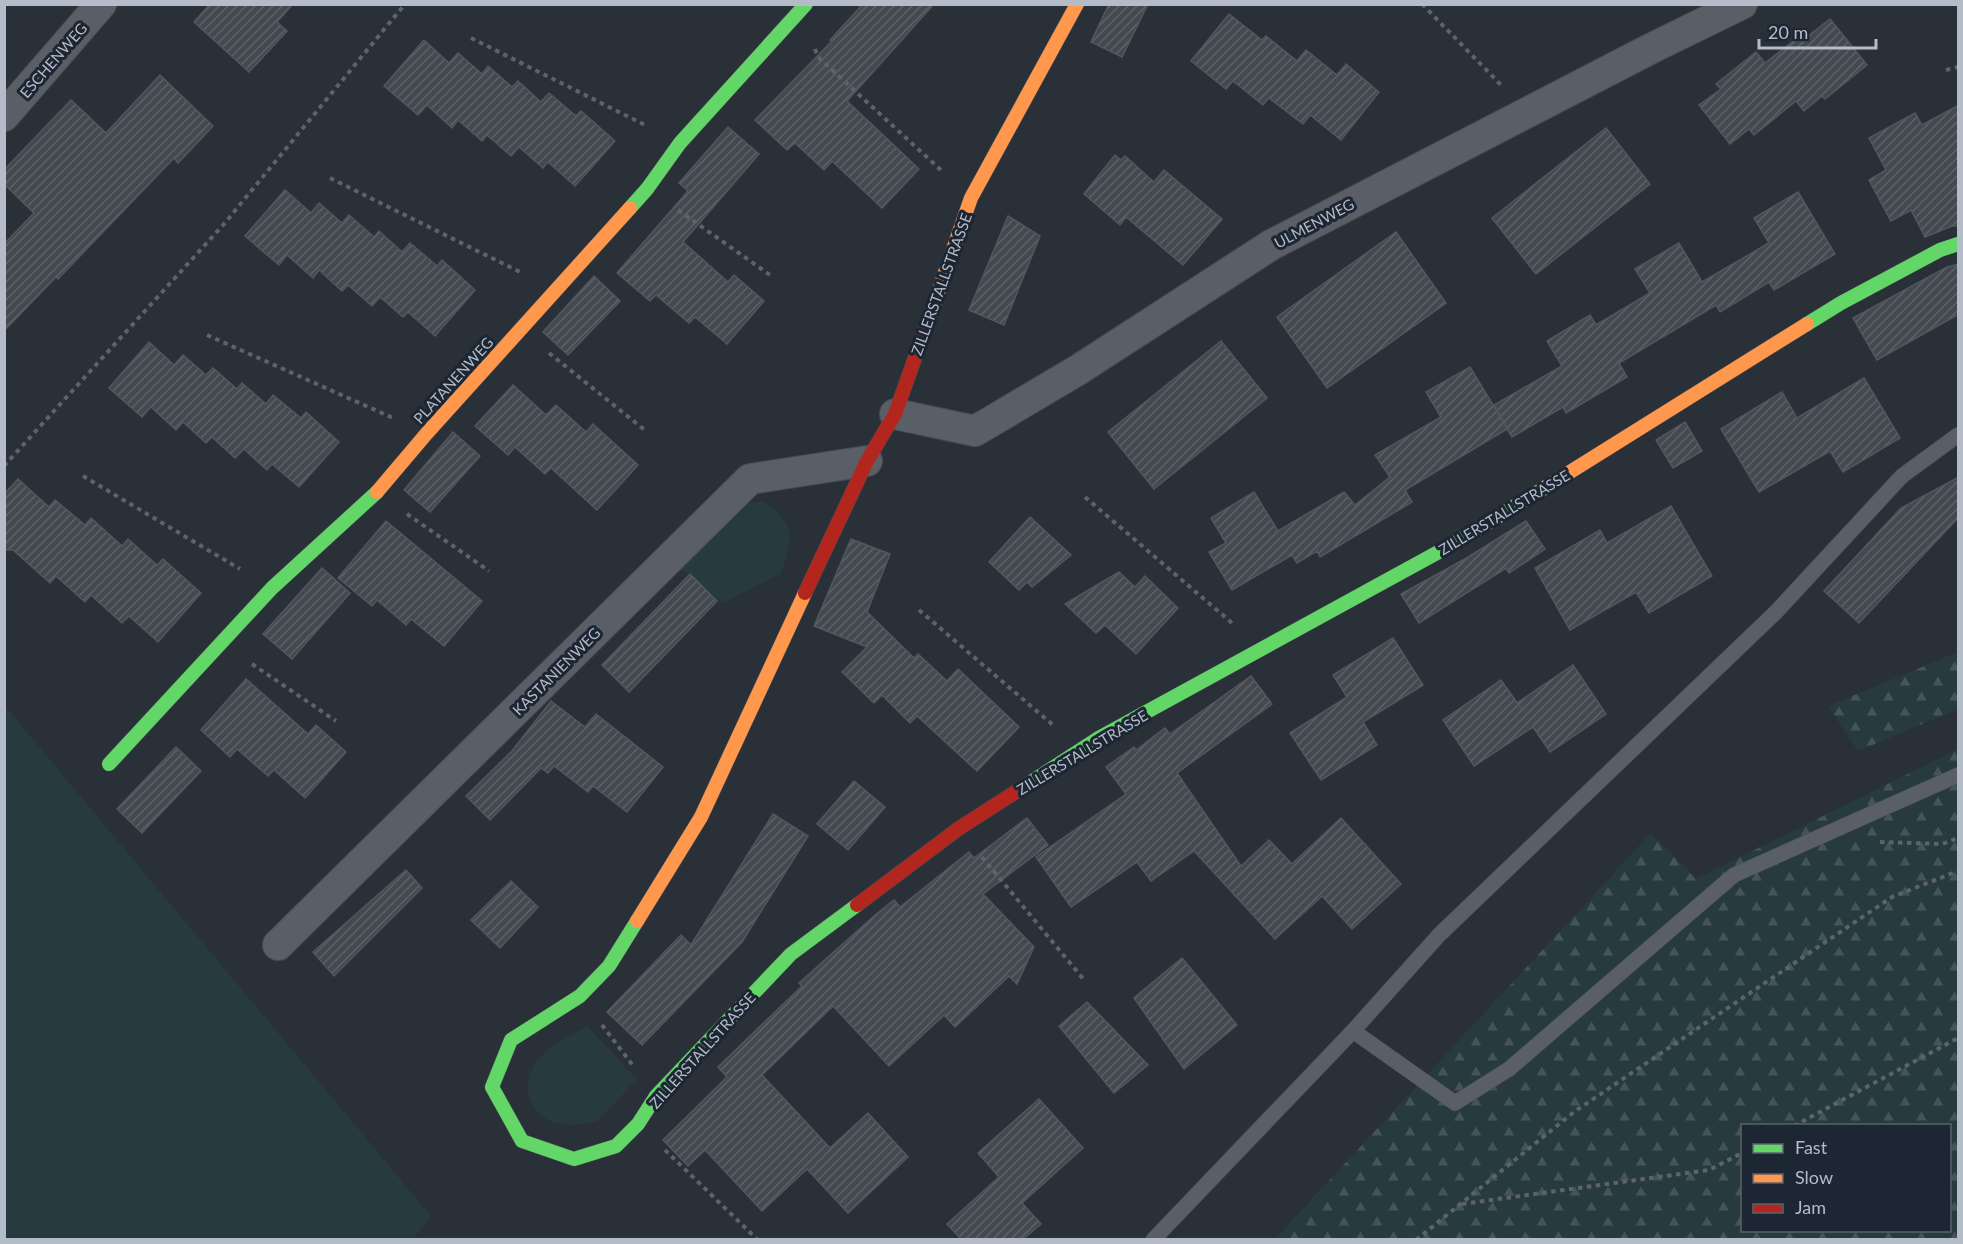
<svg xmlns="http://www.w3.org/2000/svg" width="1963" height="1244" viewBox="0 0 1963 1244" font-family="Lato,sans-serif">
	<style>
		.grass { fill: #273a3e }
		.forest { fill: url(#forest-firs); fill-rule: evenodd }
		.building { fill: url(#building-hatch); stroke: #52575f; stroke-width: 1.5 }
		.lines { fill: none; stroke-linecap: round; stroke-linejoin: round }
		.lane-casing { stroke: #484c53; stroke-width: 16 }
		.street-casing { stroke: #484c53; stroke-width: 32 }
		.fast-casing { stroke: #484c53; stroke-width: 15 }
		.slow-casing { stroke: #484c53; stroke-width: 15 }
		.jam-casing { stroke: #484c53; stroke-width: 15 }
		.path { stroke: #5d636a; stroke-width: 4; stroke-dasharray: 4.5 4.5; stroke-linecap: butt }
		.lane { stroke: #5a5e66; stroke-width: 15 }
		.street { stroke: #5a5e66; stroke-width: 30 }
		.fast { stroke: #63d668; stroke-width: 14 }
		.slow { stroke: #ff974d; stroke-width: 14 }
		.jam { stroke: #b3261e; stroke-width: 14 }
		.labels { text-anchor: middle; dominant-baseline: central; stroke-width: 6; stroke-linejoin: round; paint-order: stroke }
		.street-label { font-size: 15px; fill: #b4bcc9; stroke: #1d2633 }
	</style>
	<defs>
		<pattern id="forest-firs" width="22" height="20" patternUnits="userSpaceOnUse" patternTransform="scale(1.5)"><rect width="22" height="20" fill="#273a3e"/><path d="M5 1l3.5 6h-7zM16 11l3.5 6h-7z" fill="#445559"/></pattern>
		<pattern id="building-hatch" width="6" height="6" patternUnits="userSpaceOnUse" patternTransform="scale(1.5)"><rect width="6" height="6" fill="#444950"/><path d="M-1 1l2-2M0 6l6-6M5 7l2-2" fill="none" stroke="#5d6168"/></pattern>
	</defs>
	<rect width="100%" height="100%" fill="#2a3038"/>
	<g class="grass">
		<path d="M 761,501 C 774,506 789,520 790,536 C 790,548 784,562 782,573 L 722,603 L 690,574 L 676,567 L 728,509 Z"/>
		<path d="M 5,706 L 431,1216 L 413,1239 L 5,1239 Z"/>
		<path d="M 587,1026 L 637,1079 L 598,1121 C 583,1125 562,1128 548,1120 C 525,1107 522,1080 538,1060 C 551,1045 570,1036 587,1026 Z"/>
	</g>
	<g class="forest">
		<path d="M 1958,652 L 1958,709 L 1858,751 L 1828,706 Z"/>
		<path d="M 1958,749 L 1958,1239 L 1274,1240 L 1651,833 L 1696,879 ZM 1742,1126 L 1950,1126 L 1950,1230 L 1742,1230 Z"/>
	</g>
	<g class="building">
		<path d="M 210,4 L 293,4 L 277,22 L 287,31 L 249,72 L 194,22 Z"/>
		<path d="M 863,4 L 934,4 L 847,101 L 919,169 L 882,208 L 832,161 L 824,170 L 795,143 L 787,150 L 755,120 L 832,41 L 830,40 Z"/>
		<path d="M 1109,4 L 1148,4 L 1122,57 L 1091,42 Z"/>
		<path d="M 1229,14 L 1262,40 L 1266,36 L 1297,61 L 1306,50 L 1337,75 L 1346,64 L 1379,92 L 1341,140 L 1310,115 L 1303,124 L 1269,98 L 1263,105 L 1233,81 L 1226,89 L 1191,61 Z"/>
		<path d="M 1830,19 L 1867,65 L 1825,99 L 1822,96 L 1804,111 L 1796,101 L 1754,135 L 1749,129 L 1730,144 L 1699,105 L 1721,89 L 1716,84 L 1756,52 L 1765,63 L 1800,36 L 1803,40 Z"/>
		<path d="M 424,40 L 449,63 L 458,53 L 482,74 L 488,66 L 512,87 L 518,81 L 541,102 L 549,93 L 576,116 L 581,111 L 615,141 L 575,186 L 548,162 L 543,168 L 519,147 L 511,156 L 487,135 L 482,141 L 458,120 L 452,128 L 427,105 L 418,115 L 384,86 Z"/>
		<path d="M 160,75 L 213,126 L 178,163 L 174,158 L 58,279 L 56,277 L 4,331 L 4,244 L 34,213 L 4,184 L 4,170 L 71,100 L 106,133 Z"/>
		<path d="M 1959,105 L 1959,226 L 1952,226 L 1925,237 L 1911,210 L 1891,221 L 1869,180 L 1886,170 L 1869,138 L 1915,113 L 1922,125 Z"/>
		<path d="M 728,127 L 759,154 L 683,242 L 728,282 L 734,275 L 764,301 L 727,344 L 695,317 L 689,323 L 656,295 L 650,301 L 617,273 L 688,191 L 679,183 Z"/>
		<path d="M 1606,128 L 1650,184 L 1536,274 L 1492,218 Z"/>
		<path d="M 1115,155 L 1121,160 L 1125,156 L 1154,182 L 1164,170 L 1222,219 L 1183,265 L 1126,217 L 1120,225 L 1084,194 Z"/>
		<path d="M 285,190 L 311,213 L 319,203 L 342,223 L 349,215 L 374,237 L 379,231 L 402,252 L 410,243 L 437,266 L 442,260 L 475,290 L 435,336 L 408,312 L 403,317 L 380,297 L 372,306 L 348,285 L 342,291 L 319,270 L 313,278 L 287,255 L 279,265 L 245,236 Z"/>
		<path d="M 1798,192 L 1835,254 L 1774,290 L 1769,282 L 1720,312 L 1716,305 L 1619,363 L 1627,377 L 1566,413 L 1563,407 L 1512,437 L 1507,429 L 1405,490 L 1412,502 L 1320,557 L 1317,551 L 1297,563 L 1292,555 L 1232,590 L 1209,552 L 1226,543 L 1211,518 L 1254,492 L 1278,531 L 1344,492 L 1355,505 L 1390,477 L 1375,455 L 1441,417 L 1426,392 L 1470,367 L 1507,428 L 1494,405 L 1562,366 L 1547,341 L 1590,315 L 1596,325 L 1650,293 L 1635,269 L 1679,243 L 1702,282 L 1769,243 L 1754,218 Z"/>
		<path d="M 1008,216 L 1040,236 L 1004,325 L 969,310 Z"/>
		<path d="M 1396,232 L 1446,303 L 1327,388 L 1277,317 Z"/>
		<path d="M 1959,264 L 1959,314 L 1877,360 L 1853,318 L 1947,267 Z"/>
		<path d="M 594,276 L 620,301 L 568,355 L 543,332 Z"/>
		<path d="M 1221,341 L 1267,398 L 1154,489 L 1108,432 Z"/>
		<path d="M 149,342 L 174,365 L 183,355 L 206,375 L 213,368 L 237,389 L 242,383 L 266,404 L 273,395 L 301,418 L 306,412 L 339,442 L 299,487 L 272,464 L 267,470 L 244,449 L 235,458 L 212,437 L 206,443 L 183,422 L 176,430 L 151,407 L 142,417 L 109,388 Z"/>
		<path d="M 1864,378 L 1900,438 L 1843,472 L 1830,451 L 1759,492 L 1721,429 L 1782,392 L 1797,418 Z"/>
		<path d="M 513,385 L 546,415 L 556,405 L 586,432 L 593,424 L 638,465 L 597,510 L 551,468 L 545,474 L 515,447 L 508,455 L 475,426 Z"/>
		<path d="M 1685,422 L 1702,451 L 1673,468 L 1656,440 Z"/>
		<path d="M 453,432 L 480,456 L 430,512 L 404,490 Z"/>
		<path d="M 1959,477 L 1959,517 L 1859,623 L 1824,591 L 1901,508 Z"/>
		<path d="M 18,479 L 49,507 L 55,500 L 85,525 L 91,518 L 122,546 L 128,539 L 157,565 L 163,559 L 201,593 L 158,642 L 129,616 L 122,623 L 91,595 L 85,602 L 56,576 L 50,583 L 13,550 L 4,550 L 4,494 Z"/>
		<path d="M 1671,506 L 1712,576 L 1649,613 L 1636,592 L 1570,630 L 1535,568 L 1600,530 L 1607,543 Z"/>
		<path d="M 1030,517 L 1071,555 L 1032,587 L 1027,582 L 1019,590 L 989,562 Z"/>
		<path d="M 386,521 L 482,601 L 444,646 L 411,619 L 406,625 L 377,600 L 372,606 L 338,578 Z"/>
		<path d="M 1526,521 L 1545,549 L 1509,573 L 1506,568 L 1419,623 L 1401,594 L 1465,559 Z"/>
		<path d="M 851,539 L 890,554 L 867,612 L 914,658 L 918,654 L 947,681 L 958,669 L 1019,727 L 977,771 L 917,716 L 910,723 L 882,695 L 874,703 L 842,672 L 867,647 L 814,626 Z"/>
		<path d="M 322,568 L 350,593 L 292,659 L 263,634 Z"/>
		<path d="M 1119,572 L 1135,587 L 1145,576 L 1178,608 L 1136,654 L 1105,625 L 1096,633 L 1065,604 Z"/>
		<path d="M 690,574 L 717,601 L 629,692 L 602,665 Z"/>
		<path d="M 1393,638 L 1423,685 L 1363,722 L 1377,745 L 1321,780 L 1290,733 L 1347,697 L 1333,675 Z"/>
		<path d="M 1573,665 L 1606,714 L 1550,752 L 1533,727 L 1474,766 L 1443,720 L 1501,680 L 1523,711 L 1517,703 Z"/>
		<path d="M 1251,676 L 1272,704 L 1177,773 L 1241,866 L 1269,840 L 1292,864 L 1341,818 L 1401,884 L 1352,929 L 1322,896 L 1275,939 L 1194,851 L 1151,881 L 1137,862 L 1071,907 L 1036,857 L 1126,794 L 1106,767 L 1134,747 L 1136,750 L 1165,728 L 1170,734 Z"/>
		<path d="M 246,679 L 308,734 L 316,725 L 346,752 L 305,798 L 274,770 L 268,776 L 237,749 L 230,757 L 201,730 Z"/>
		<path d="M 551,701 L 585,727 L 596,714 L 663,767 L 627,812 L 593,786 L 588,792 L 554,766 L 548,773 L 541,768 L 490,820 L 466,796 L 512,751 Z"/>
		<path d="M 176,747 L 201,771 L 142,833 L 117,809 Z"/>
		<path d="M 854,781 L 885,807 L 848,850 L 817,824 Z"/>
		<path d="M 773,814 L 808,836 L 742,942 L 642,1045 L 607,1012 L 681,935 L 691,945 Z"/>
		<path d="M 1027,818 L 1048,845 L 983,894 L 1034,947 L 1017,984 L 1009,976 L 955,1027 L 944,1015 L 889,1066 L 833,1006 L 762,1075 L 830,1148 L 868,1113 L 908,1157 L 848,1213 L 807,1169 L 762,1211 L 705,1150 L 688,1166 L 663,1140 L 727,1077 L 718,1067 L 802,986 L 799,983 L 874,916 L 894,900 L 900,907 L 969,852 L 974,858 Z"/>
		<path d="M 406,870 L 422,888 L 334,976 L 313,952 Z"/>
		<path d="M 511,881 L 538,907 L 500,948 L 471,920 Z"/>
		<path d="M 1182,958 L 1237,1025 L 1184,1069 L 1134,998 Z"/>
		<path d="M 1087,1002 L 1148,1065 L 1114,1093 L 1059,1026 Z"/>
		<path d="M 1039,1099 L 1083,1148 L 1022,1203 L 1041,1224 L 1023,1239 L 961,1239 L 947,1224 L 999,1177 L 978,1153 Z"/>
	</g>
	<g class="lines">
		<defs>
			<g id="lane">
				<path d="M 1353,1031 L 1455,1103 L 1509,1069 L 1734,875 L 1958,775"/>
				<path d="M 1153,1240 L 1353,1031 L 1439,935 L 1776,612 L 1902,476 L 1958,435"/>
			</g>
			<g id="street">
				<path d="M 4,116 L 101,4"/>
				<path d="M 895,414 L 975,431 L 1078,370 L 1271,245 L 1652,48 L 1742,4"/>
				<path d="M 278,945 L 750,479 L 867,461"/>
			</g>
			<g id="fast">
				<path d="M 630,208 L 647,189 L 680,143 L 806,4"/>
				<path d="M 1807,324 L 1841,303 L 1940,250 L 1958,244"/>
				<path d="M 109,764 L 272,588 L 377,492"/>
				<path d="M 1028,784 L 1097,739 L 1455,543 L 1546,487"/>
				<path d="M 637,921 L 609,966 L 580,996 L 511,1040 L 492,1087 L 522,1141 L 574,1159 L 616,1146 L 638,1124 L 656,1096 L 791,954 L 857,905"/>
			</g>
			<g id="slow">
				<path d="M 932,310 L 971,198 L 1077,4"/>
				<path d="M 1546,487 L 1807,324"/>
				<path d="M 377,492 L 427,433 L 630,208"/>
				<path d="M 637,921 L 701,817 L 805,593"/>
			</g>
			<g id="jam">
				<path d="M 805,593 L 867,461 L 895,414 L 932,310"/>
				<path d="M 857,905 L 958,829 L 1028,784"/>
			</g>
		</defs>
		<use href="#lane" class="lane-casing"/>
		<use href="#street" class="street-casing"/>
		<use href="#fast" class="fast-casing"/>
		<use href="#slow" class="slow-casing"/>
		<use href="#jam" class="jam-casing"/>
		<g class="path">
			<path d="M 1422,4 L 1502,86"/>
			<path d="M 471,38 L 647,126"/>
			<path d="M 815,49 L 818,57 L 943,172"/>
			<path d="M 1946,70 L 1958,67"/>
			<path d="M 330,178 L 522,273"/>
			<path d="M 678,210 L 770,275"/>
			<path d="M 207,335 L 393,418"/>
			<path d="M 549,353 L 646,431"/>
			<path d="M 4,466 L 224,224 L 405,4"/>
			<path d="M 83,476 L 240,569"/>
			<path d="M 1085,497 L 1232,623"/>
			<path d="M 407,514 L 489,571"/>
			<path d="M 919,610 L 1053,725"/>
			<path d="M 252,664 L 336,721"/>
			<path d="M 1880,842 L 1942,844 L 1958,838"/>
			<path d="M 982,857 L 1085,981"/>
			<path d="M 602,1025 L 634,1067"/>
			<path d="M 1794,1126 L 1958,1038"/>
			<path d="M 665,1150 L 758,1240"/>
			<path d="M 1462,1204 L 1709,1170 L 1742,1153"/>
			<path d="M 1416,1240 L 1574,1112 L 1892,897 L 1958,871"/>
		</g>
		<use href="#lane" class="lane"/>
		<use href="#street" class="street"/>
		<use href="#fast" class="fast"/>
		<use href="#slow" class="slow"/>
		<use href="#jam" class="jam"/>
	</g>
	<g class="labels">
		<g class="street-label">
			<text transform="translate(53 60) rotate(-49)">ESCHENWEG</text>
			<text transform="translate(1314 223) rotate(-28)">ULMENWEG</text>
			<text transform="translate(941 284) rotate(-70)">ZILLERSTALLSTRASSE</text>
			<text transform="translate(453 380) rotate(-48)">PLATANENWEG</text>
			<text transform="translate(1504 512) rotate(-31)">ZILLERSTALLSTRASSE</text>
			<text transform="translate(556 671) rotate(-45)">KASTANIENWEG</text>
			<text transform="translate(1082 752) rotate(-31)">ZILLERSTALLSTRASSE</text>
			<text transform="translate(702 1050) rotate(-48)">ZILLERSTALLSTRASSE</text>
		</g>
	</g>
	<rect width="1963" height="1244" fill="none" stroke="#b4bcc9" stroke-width="12"/>
	<rect x="1741" y="1124" width="210" height="108" fill="#1d2633" stroke="#59626f" stroke-width="1.5"/>
	<rect x="1753" y="1144" width="30" height="9" fill="#63d668" stroke="#59626f" stroke-width="1.5"/>
	<text x="1795" y="1154" font-size="18" fill="#b4bcc9">Fast</text>
	<rect x="1753" y="1174" width="30" height="9" fill="#ff974d" stroke="#59626f" stroke-width="1.5"/>
	<text x="1795" y="1184" font-size="18" fill="#b4bcc9">Slow</text>
	<rect x="1753" y="1204" width="30" height="9" fill="#b3261e" stroke="#59626f" stroke-width="1.5"/>
	<text x="1795" y="1214" font-size="18" fill="#b4bcc9">Jam</text>
	<path d="M1759 39v9h117v-9" fill="none" stroke="#b4bcc9" stroke-width="3"/>
	<text x="1768" y="39" font-size="18" fill="#b4bcc9" stroke="#1d2633" stroke-width="4.5" paint-order="stroke">20 m</text>
</svg>
